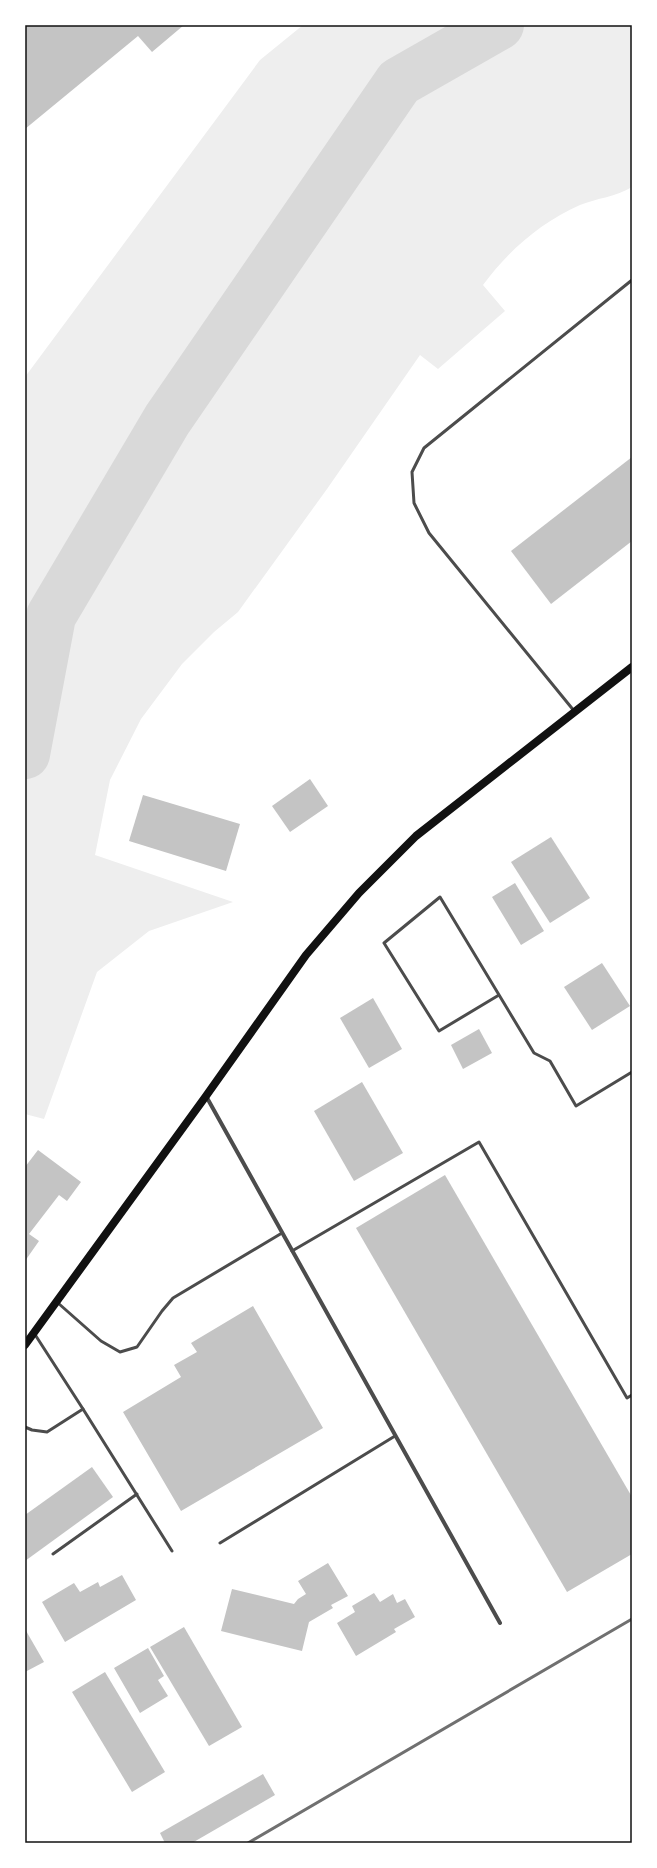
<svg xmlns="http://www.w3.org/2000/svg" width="657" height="1868" viewBox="0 0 657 1868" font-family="Cabin,sans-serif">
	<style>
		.green { fill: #eee }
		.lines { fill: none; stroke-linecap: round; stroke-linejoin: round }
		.river { stroke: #d9d9d9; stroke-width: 50 }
		.building { fill: #c4c4c4 }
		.service { stroke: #4c4c4c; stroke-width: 3 }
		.minor { stroke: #4c4c4c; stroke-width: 4 }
		.secondary { stroke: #111; stroke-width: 8 }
		.rail { stroke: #707070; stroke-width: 3 }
		.neatline { fill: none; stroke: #111; stroke-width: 1.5 }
	</style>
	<rect width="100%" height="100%" fill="#fff"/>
	<path class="green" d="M 303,25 L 632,25 L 632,187 C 616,197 597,198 580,205 C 541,222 508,251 483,285 L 505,311 L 438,369 L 420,355 L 327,489 L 238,612 L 214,632 L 182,664 L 141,719 L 110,780 L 95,855 L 233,902 L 149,931 L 97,972 L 44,1119 L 25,1114 L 25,377 L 260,60 Z"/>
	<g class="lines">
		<path class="river" d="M 25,754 L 51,616 L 167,420 L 399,82 L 499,25"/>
	</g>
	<g class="building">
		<path d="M 25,25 L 184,25 L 152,52 L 138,36 L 25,129 Z"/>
		<path d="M 632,457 L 632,541 L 551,604 L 511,551 Z"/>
		<path d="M 310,779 L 328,806 L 290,832 L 272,806 Z"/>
		<path d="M 143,795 L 240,824 L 226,871 L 129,841 Z"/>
		<path d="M 551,837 L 590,898 L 550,923 L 511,862 Z"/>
		<path d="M 515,883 L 544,931 L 521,945 L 492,897 Z"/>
		<path d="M 602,963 L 630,1006 L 592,1030 L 564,987 Z"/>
		<path d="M 373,998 L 402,1049 L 369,1068 L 340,1018 Z"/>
		<path d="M 479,1029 L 492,1053 L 463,1069 L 451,1045 Z"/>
		<path d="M 362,1082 L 403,1153 L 354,1181 L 314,1111 Z"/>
		<path d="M 38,1150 L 81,1182 L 67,1201 L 59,1195 L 29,1234 L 39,1241 L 25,1261 L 25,1167 Z"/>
		<path d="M 445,1175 L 632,1497 L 632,1554 L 567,1592 L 356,1228 Z"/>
		<path d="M 253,1306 L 323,1428 L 181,1511 L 123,1412 L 181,1377 L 174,1365 L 197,1352 L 191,1343 Z"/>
		<path d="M 92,1467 L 113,1497 L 25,1561 L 25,1515 Z"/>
		<path d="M 328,1563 L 348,1596 L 331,1605 L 333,1608 L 309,1622 L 302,1651 L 221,1631 L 232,1589 L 294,1604 L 298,1599 L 306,1594 L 298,1581 Z"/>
		<path d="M 122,1575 L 136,1600 L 65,1642 L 42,1602 L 74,1583 L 80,1592 L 98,1582 L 100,1587 Z"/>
		<path d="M 374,1593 L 380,1602 L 393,1594 L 397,1603 L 405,1599 L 415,1617 L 394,1629 L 396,1632 L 356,1656 L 337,1623 L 355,1612 L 352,1606 Z"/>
		<path d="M 184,1627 L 242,1727 L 209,1746 L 150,1647 Z"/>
		<path d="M 25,1629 L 44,1662 L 25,1672 Z"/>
		<path d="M 148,1648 L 164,1676 L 158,1680 L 168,1696 L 140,1713 L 114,1668 Z"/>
		<path d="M 105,1672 L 165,1772 L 132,1792 L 72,1692 Z"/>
		<path d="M 263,1774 L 275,1795 L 192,1843 L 165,1843 L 160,1833 Z"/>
	</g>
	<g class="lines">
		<g class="service">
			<path d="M 575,712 L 429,533 L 414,503 L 412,472 L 424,448 L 632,280"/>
			<path d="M 499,995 L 439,1031 L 384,943 L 440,897 L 534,1053 L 550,1061 L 576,1106 L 632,1072"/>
			<path d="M 292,1251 L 479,1142 L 627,1398 L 632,1395"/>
			<path d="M 58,1303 L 101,1341 L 120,1352 L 137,1347 L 162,1311 L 173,1298 L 282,1233"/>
			<path d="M 34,1333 L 83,1409"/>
			<path d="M 25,1427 L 32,1430 L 47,1432 L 83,1409 L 172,1551"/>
			<path d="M 220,1543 L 395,1436"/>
			<path d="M 53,1554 L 137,1494"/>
		</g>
		<path class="minor" d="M 206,1096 L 500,1623"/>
		<path class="secondary" d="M 25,1345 L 206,1096 L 306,955 L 359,893 L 416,836 L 632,667"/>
		<path class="rail" d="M 248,1843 L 632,1619"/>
	</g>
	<rect width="657" height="1868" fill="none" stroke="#ffffff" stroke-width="52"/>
	<rect x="26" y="26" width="605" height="1816" class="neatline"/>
</svg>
